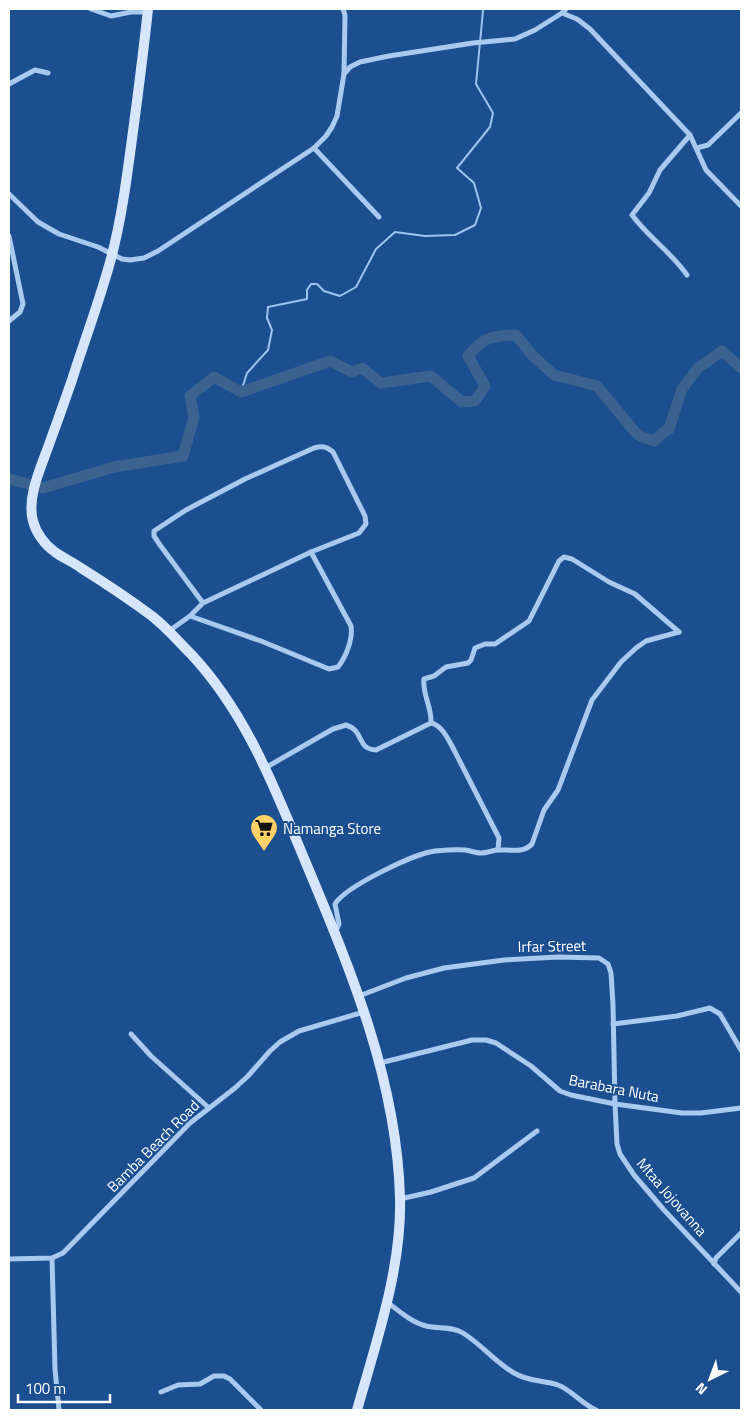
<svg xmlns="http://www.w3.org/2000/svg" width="750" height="1419" viewBox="0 0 750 1419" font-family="'Titillium Web',sans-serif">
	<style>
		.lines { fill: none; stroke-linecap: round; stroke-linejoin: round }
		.stream { stroke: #9cc4f0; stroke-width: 2 }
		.river { stroke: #3c6290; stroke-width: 11 }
		.minor { stroke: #a9c9ee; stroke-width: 5 }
		.secondary { stroke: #d6e6fa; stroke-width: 10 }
		.labels { text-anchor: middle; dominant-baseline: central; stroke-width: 4; stroke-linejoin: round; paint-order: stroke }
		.poi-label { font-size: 15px; fill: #fff; stroke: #1b4f8f; text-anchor: start }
		.street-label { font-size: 15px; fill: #fff; stroke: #1b4f8f }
	</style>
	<rect width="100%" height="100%" fill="#1b4f8f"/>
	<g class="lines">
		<path class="stream" d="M 241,392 L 247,373 L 268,350 L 272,330 L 267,318 L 268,307 L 307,299 L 307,290 L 311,284 L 317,284 L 324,291 L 340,296 L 356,287 L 376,249 L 395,232 L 425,236 L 455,235 L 475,225 L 481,208 L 474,183 L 457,168 L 490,127 L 493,113 L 476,84 L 483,11 L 482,9"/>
		<path class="river" d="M 9,479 L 43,488 L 114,467 L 183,456 L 194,417 L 190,396 L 214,377 L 241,392 L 330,361 L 352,372 L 362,368 L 381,383 L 431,376 L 462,402 L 475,401 L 485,386 L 468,356 C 484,336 492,336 516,335 L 533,356 L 554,375 L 597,386 L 635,432 L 642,437 L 655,441 L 661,434 L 669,429 L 682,389 L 698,368 L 722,351 L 741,368"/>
		<g class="minor">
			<path d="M 91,9 L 111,16 L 131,12 L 148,12"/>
			<path d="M 343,9 L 345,15 L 344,74"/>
			<path d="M 562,13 L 577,19 L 590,29 L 690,135 L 706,170 L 741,206"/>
			<path d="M 9,84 L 35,70 L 48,73"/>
			<path d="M 314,148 L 379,217"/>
			<path d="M 697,148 L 708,145 L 741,113"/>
			<path d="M 9,194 L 38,222 L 59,234 L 98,247 L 122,259 L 130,260 L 144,258 L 158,251 L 314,148 L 326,136 L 332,127 L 337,116 L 344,74 L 350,67 L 360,62 L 389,56 L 473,43 L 515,39 L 535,30 L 562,13 L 566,9"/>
			<path d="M 9,236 L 23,304 L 20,312 L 9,321"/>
			<path d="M 687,275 C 672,253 648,237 632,215 L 649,193 L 660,170 L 690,135"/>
			<path d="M 190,616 L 261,641 L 329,669 L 338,667 C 346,657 353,639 351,626 L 311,552"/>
			<path d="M 169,631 L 190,616 L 203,603 L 311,552 L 359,533 L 366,524 L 365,516 L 333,452 C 326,446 322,446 314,448 L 245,479 L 186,510 L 154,531 L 154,536 L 160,545 L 203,603"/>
			<path d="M 431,723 C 432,707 422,694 424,679 L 434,676 L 446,667 L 468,663 L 471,660 L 475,648 L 485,644 L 495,644 L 529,621 L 559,561 L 564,557 L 572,559 L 609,582 L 635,594 L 679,632"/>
			<path d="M 265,768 L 333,729 L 346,725 C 365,731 356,749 376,750 L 431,723 C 441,725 447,737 452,746 L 499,838 L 498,850"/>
			<path d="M 335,933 L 339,924 L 335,904 C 345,887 415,853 435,851 C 445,850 456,849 466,850 C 471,851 476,853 481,853 C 486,853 491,851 496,850 C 508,849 523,854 532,844 L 544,810 L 558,790 L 592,700 L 621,662 L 636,648 L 646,641 L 679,632"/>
			<path d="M 359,996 L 406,978 L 444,968 L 504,960 L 558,957 L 599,958 L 608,964 L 611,973 L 613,1005 L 615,1104 L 617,1144 L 620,1154 L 634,1175 L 664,1210 L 741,1292"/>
			<path d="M 613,1024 L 677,1016 L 710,1008 L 720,1014 L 741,1050"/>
			<path d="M 131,1034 L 151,1056 L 209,1108"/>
			<path d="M 380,1063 L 472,1040 L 486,1040 L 496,1043 L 531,1066 L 560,1091 L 571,1095 L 615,1104 L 682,1113 L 701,1113 L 741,1108"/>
			<path d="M 400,1199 L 431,1192 L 474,1178 L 537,1131"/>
			<path d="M 52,1258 L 55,1369 L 59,1410"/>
			<path d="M 9,1259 L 52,1258 L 63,1253 L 190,1123 L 235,1088 L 248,1076 L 270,1051 L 280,1042 L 299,1031 L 364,1012"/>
			<path d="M 714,1264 L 716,1258 L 741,1233"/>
			<path d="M 387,1302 C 399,1311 411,1322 426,1326 C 438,1329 452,1326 463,1333 C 481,1344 495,1362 514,1373 C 529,1382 543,1380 558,1385 C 570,1389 582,1404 596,1410"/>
			<path d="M 161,1392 L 178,1385 L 200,1384 L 214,1376 L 224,1376 L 230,1379 L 261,1410"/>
		</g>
		<path class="secondary" d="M 148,9 C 144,47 139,86 134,124 C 128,168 123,212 112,255 C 101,297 85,339 72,380 C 65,400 58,420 51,439 C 43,463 26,496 33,521 C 36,533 45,545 55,552 C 63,558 73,562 81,568 C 105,583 129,599 152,616 C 166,627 178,641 191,654 C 247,714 275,789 306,863 C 351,971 397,1080 400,1198 C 402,1268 376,1343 357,1410"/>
	</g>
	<defs>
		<symbol id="supermarket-pin" viewBox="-11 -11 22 30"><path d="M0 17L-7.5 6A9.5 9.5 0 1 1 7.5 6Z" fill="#ffd166" stroke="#1b4f8f"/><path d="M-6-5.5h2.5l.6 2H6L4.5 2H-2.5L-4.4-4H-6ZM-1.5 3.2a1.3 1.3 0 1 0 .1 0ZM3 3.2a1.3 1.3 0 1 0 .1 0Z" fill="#111"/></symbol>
	</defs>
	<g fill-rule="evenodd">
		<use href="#supermarket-pin" x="248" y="812" width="32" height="43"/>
	</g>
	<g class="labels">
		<g class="poi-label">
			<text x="283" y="828">Namanga Store</text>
		</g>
		<g class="street-label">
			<text transform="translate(552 946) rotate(-1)">Irfar Street</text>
			<text transform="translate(614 1088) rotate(11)">Barabara Nuta</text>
			<text transform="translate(153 1146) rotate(-45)">Bamba Beach Road</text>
			<text transform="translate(672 1197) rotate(49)">Mtaa Jojovanna</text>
		</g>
	</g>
	<rect width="750" height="1419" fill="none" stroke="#ffffff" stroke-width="20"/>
	<g transform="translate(710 1379) rotate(222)" stroke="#1b4f8f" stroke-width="4" paint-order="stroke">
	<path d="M0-4L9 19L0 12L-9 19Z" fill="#ffffff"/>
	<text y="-8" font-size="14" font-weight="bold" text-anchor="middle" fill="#ffffff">N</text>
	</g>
	<path d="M18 1394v8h92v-8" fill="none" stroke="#ffffff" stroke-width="2.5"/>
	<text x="25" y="1394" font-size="15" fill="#ffffff" stroke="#1b4f8f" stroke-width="4" paint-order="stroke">100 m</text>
</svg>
